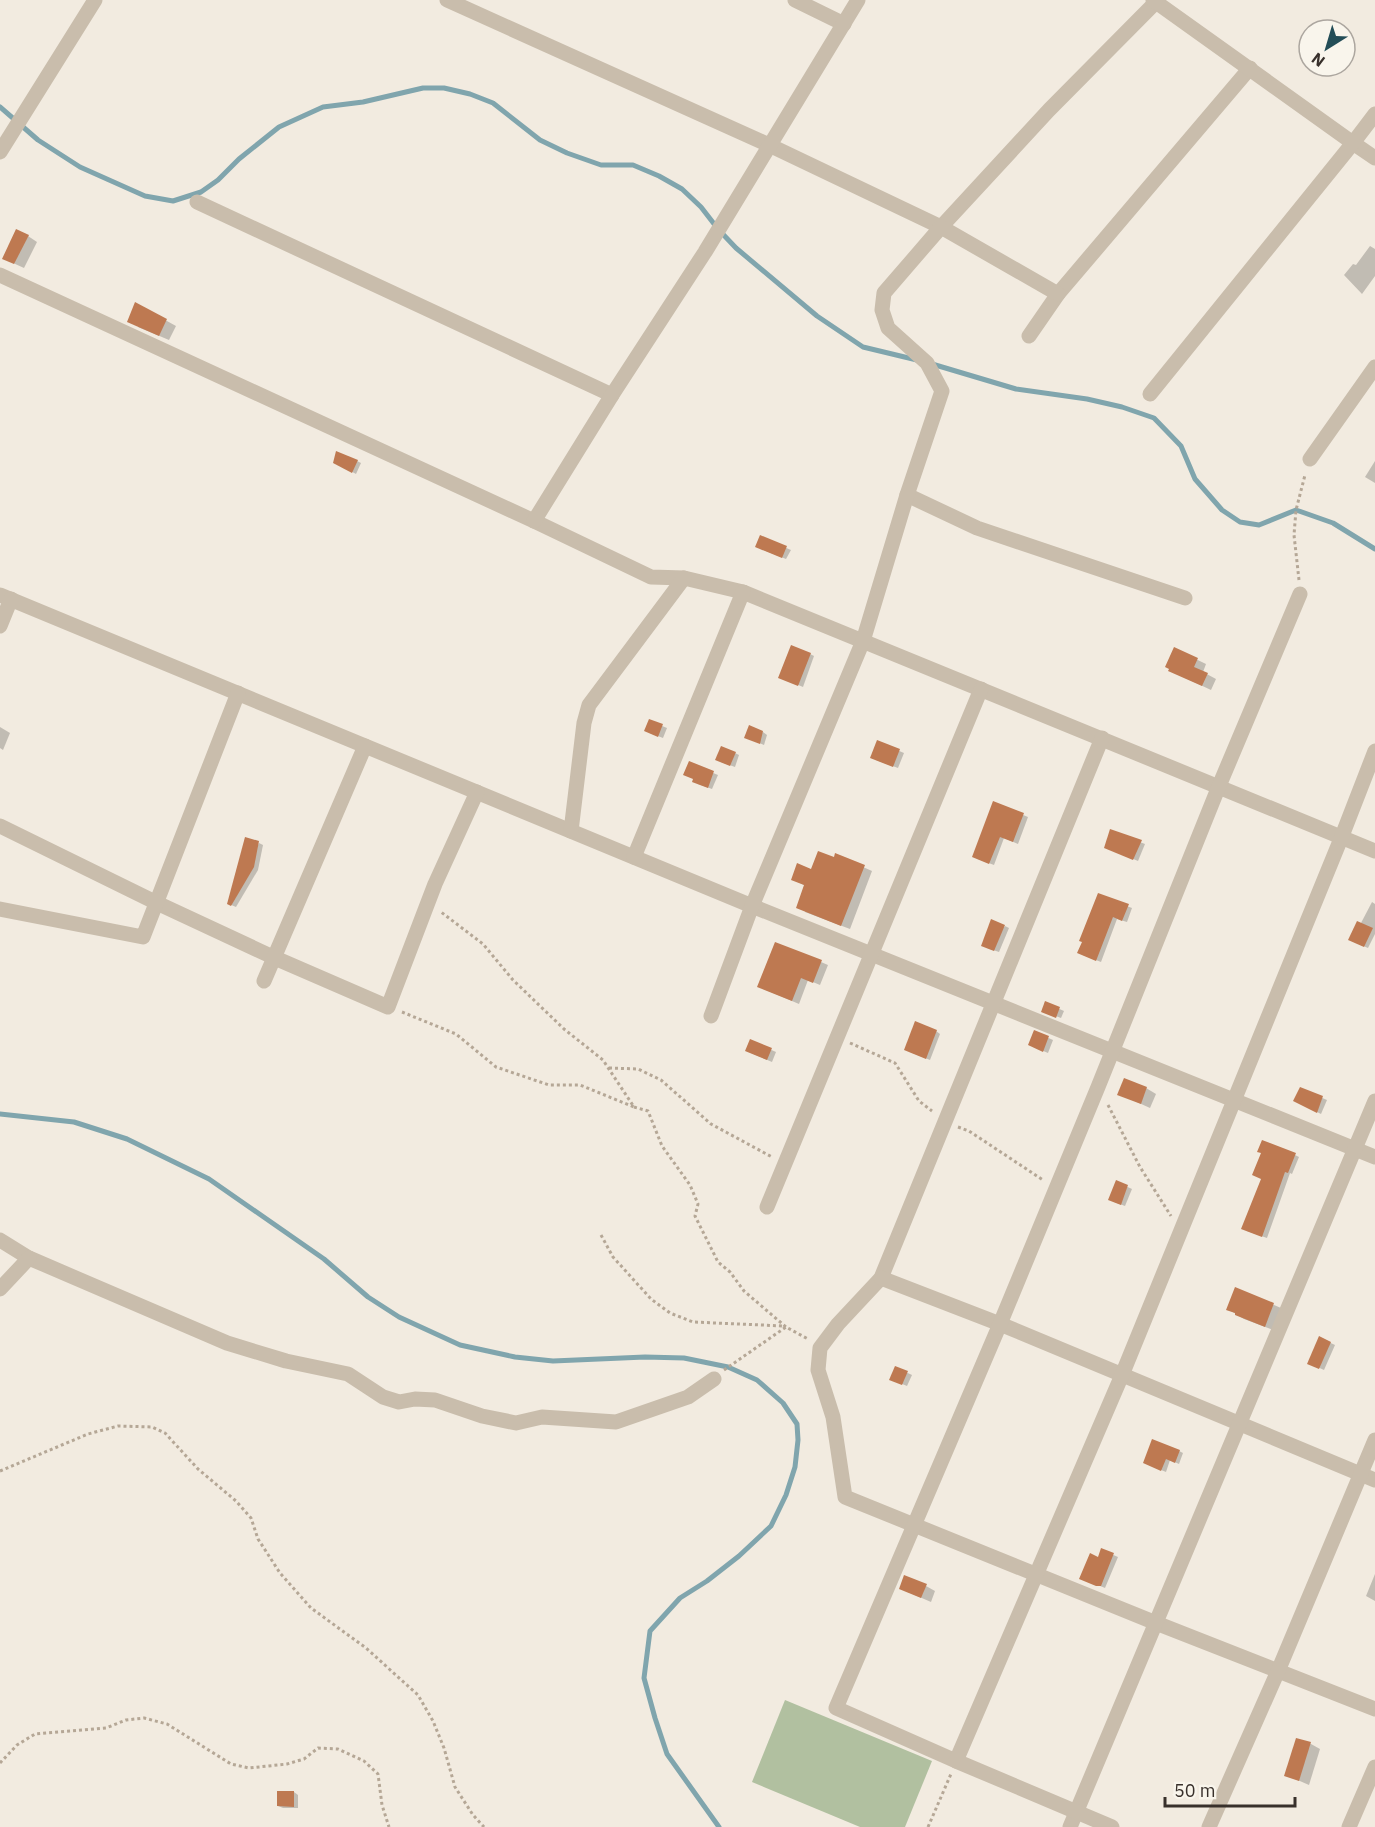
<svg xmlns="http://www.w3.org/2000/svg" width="1375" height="1827" viewBox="0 0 1375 1827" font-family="'IBM Plex Sans',sans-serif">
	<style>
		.green { fill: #b1c0a0 }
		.shadow { fill: #0003 }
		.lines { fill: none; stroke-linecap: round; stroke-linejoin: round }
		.stream { stroke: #80a5ad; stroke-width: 5 }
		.building { fill: #be7951 }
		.path { stroke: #b5a796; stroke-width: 3; stroke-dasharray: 3 3; stroke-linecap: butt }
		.minor { stroke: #c9bdac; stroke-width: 15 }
	</style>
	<rect width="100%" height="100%" fill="#f2ebe0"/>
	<path class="green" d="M 785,1700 L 932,1761 L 905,1827 L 860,1827 L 752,1782 Z"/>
	<g class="shadow">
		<path d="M 28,236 L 37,242 L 24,268 L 13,263 Z"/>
		<path d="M 1370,246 L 1375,249 L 1375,276 L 1362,294 L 1344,275 L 1353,264 L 1356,265 Z"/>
		<path d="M 136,304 L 176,326 L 169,340 L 138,327 Z"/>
		<path d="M 357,461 L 361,463 L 356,474 L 334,462 Z"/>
		<path d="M 1375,461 L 1375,483 L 1365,477 Z"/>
		<path d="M 761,537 L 791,550 L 786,559 L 761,549 Z"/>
		<path d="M 1175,649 L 1206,664 L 1203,672 L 1216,679 L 1211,690 L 1179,675 Z"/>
		<path d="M 810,654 L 814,656 L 803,687 L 784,679 Z"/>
		<path d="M 650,721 L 667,728 L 663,738 L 650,733 Z"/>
		<path d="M 0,727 L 10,733 L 3,750 L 0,748 Z"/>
		<path d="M 763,732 L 767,735 L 764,745 L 750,739 Z"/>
		<path d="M 878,742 L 904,753 L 898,768 L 876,760 Z"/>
		<path d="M 735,753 L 739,755 L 735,767 L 721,762 Z"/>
		<path d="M 689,763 L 718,775 L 712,789 L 698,784 Z"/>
		<path d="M 994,803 L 1028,817 L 1018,844 L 1004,838 L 994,865 L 978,859 Z"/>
		<path d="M 1111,831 L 1145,844 L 1138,861 L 1110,849 Z"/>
		<path d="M 259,843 L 263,845 L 258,870 L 236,907 L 229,904 Z"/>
		<path d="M 836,855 L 872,871 L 850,929 L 805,912 L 806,886 L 792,879 L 834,859 Z"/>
		<path d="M 1098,895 L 1132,908 L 1127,922 L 1117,919 L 1101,962 L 1083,955 Z"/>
		<path d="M 1372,902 L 1375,904 L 1375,934 L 1368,948 L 1354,942 L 1361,923 Z"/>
		<path d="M 1005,926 L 1009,928 L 999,952 L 987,948 Z"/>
		<path d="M 821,962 L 828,965 L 820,985 L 808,980 L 799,1004 L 766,990 Z"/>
		<path d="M 1046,1003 L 1064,1011 L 1061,1018 L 1045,1012 Z"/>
		<path d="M 936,1031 L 940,1034 L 930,1060 L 910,1052 Z"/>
		<path d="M 1035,1032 L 1053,1040 L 1048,1053 L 1034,1047 Z"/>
		<path d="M 751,1041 L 776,1052 L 772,1062 L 751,1053 Z"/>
		<path d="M 1146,1088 L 1156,1094 L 1150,1108 L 1119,1094 Z"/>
		<path d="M 1301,1089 L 1327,1100 L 1321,1114 L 1299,1103 Z"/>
		<path d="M 1295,1155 L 1299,1157 L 1292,1174 L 1290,1173 L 1267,1238 L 1247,1231 Z"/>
		<path d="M 1117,1182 L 1132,1189 L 1125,1206 L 1114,1202 Z"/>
		<path d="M 1236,1289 L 1281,1308 L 1273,1330 L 1244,1319 L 1228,1309 Z"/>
		<path d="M 1320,1338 L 1335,1345 L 1324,1370 L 1313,1365 Z"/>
		<path d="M 895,1367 L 912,1375 L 907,1386 L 895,1381 Z"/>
		<path d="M 1179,1451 L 1183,1453 L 1179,1464 L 1170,1460 L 1166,1472 L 1149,1465 Z"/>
		<path d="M 1102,1550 L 1118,1557 L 1105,1588 L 1083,1579 L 1099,1559 Z"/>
		<path d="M 1375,1574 L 1375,1601 L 1366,1596 Z"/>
		<path d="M 926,1586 L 935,1591 L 931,1602 L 901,1589 Z"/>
		<path d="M 1297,1739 L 1311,1744 L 1320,1749 L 1309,1785 L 1286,1775 Z"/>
		<path d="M 294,1792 L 298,1795 L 298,1808 L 283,1808 L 278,1806 Z"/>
	</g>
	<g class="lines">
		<g class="stream">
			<path d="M 0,107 L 38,140 L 80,167 L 145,196 L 173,201 L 201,192 L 218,180 L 239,159 L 279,127 L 323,107 L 363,102 L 423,88 L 444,88 L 470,94 L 493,103 L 540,140 L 567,153 L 601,165 L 633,165 L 659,176 L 682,189 L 701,207 L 718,229 L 736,248 L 817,316 L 863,347 L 917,360"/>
			<path d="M 932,364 L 1016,389 L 1087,399 L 1122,407 L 1154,418 L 1181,446 L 1195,479 L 1222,510 L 1240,522 L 1259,525 L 1296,510 L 1333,523 L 1375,549"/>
			<path d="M 0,1114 L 74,1122 L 127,1139 L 209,1179 L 324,1259 L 368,1297 L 399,1317 L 460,1345 L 515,1357 L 553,1361 L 645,1357 L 684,1358 L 728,1367 L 757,1380 L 783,1403 L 797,1424 L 798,1440 L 795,1467 L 786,1495 L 771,1526 L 739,1556 L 707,1581 L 680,1598 L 650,1631 L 644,1678 L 655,1718 L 667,1754 L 719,1827"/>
		</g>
	</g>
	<g class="building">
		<path d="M 16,229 L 29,235 L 14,264 L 2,259 Z"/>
		<path d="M 135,302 L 167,319 L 159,336 L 127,322 Z"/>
		<path d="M 336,451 L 358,460 L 352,473 L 333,463 Z"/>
		<path d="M 760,535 L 787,546 L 782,558 L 755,547 Z"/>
		<path d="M 791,645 L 811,653 L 798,686 L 778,678 Z"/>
		<path d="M 1174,647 L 1198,658 L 1194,667 L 1208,673 L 1202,686 L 1168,671 L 1169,669 L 1165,667 Z"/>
		<path d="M 649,719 L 663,724 L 658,737 L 644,731 Z"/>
		<path d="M 749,725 L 763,731 L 760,744 L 744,738 Z"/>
		<path d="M 877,740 L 900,749 L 893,767 L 870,758 Z"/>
		<path d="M 721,746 L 736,752 L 730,766 L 715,760 Z"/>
		<path d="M 689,761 L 714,771 L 708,788 L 692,782 L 693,779 L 683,775 Z"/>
		<path d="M 993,801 L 1024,813 L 1013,842 L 1000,837 L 989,864 L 972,857 Z"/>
		<path d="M 1110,829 L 1142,840 L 1133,860 L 1104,848 Z"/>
		<path d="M 245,837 L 259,841 L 254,867 L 231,906 L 227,904 Z"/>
		<path d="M 818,851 L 834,857 L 835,853 L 865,865 L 841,926 L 796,908 L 804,885 L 791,880 L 797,863 L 811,869 Z"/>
		<path d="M 1098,893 L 1129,904 L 1122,921 L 1113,917 L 1096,961 L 1077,953 L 1082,942 L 1079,941 Z"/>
		<path d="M 991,919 L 1005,925 L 994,951 L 981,946 Z"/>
		<path d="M 1357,921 L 1373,928 L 1364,947 L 1348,940 Z"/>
		<path d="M 775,942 L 822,960 L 813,983 L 801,978 L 792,1001 L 757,987 Z"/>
		<path d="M 1045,1001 L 1060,1007 L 1056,1018 L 1041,1012 Z"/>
		<path d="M 915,1021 L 937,1030 L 926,1059 L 904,1050 Z"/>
		<path d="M 1034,1030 L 1049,1036 L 1043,1052 L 1028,1045 Z"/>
		<path d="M 750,1039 L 772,1048 L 767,1060 L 745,1051 Z"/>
		<path d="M 1124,1078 L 1147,1087 L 1141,1104 L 1117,1095 Z"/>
		<path d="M 1300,1087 L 1323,1096 L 1317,1113 L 1293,1101 Z"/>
		<path d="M 1262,1140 L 1296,1153 L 1288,1173 L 1285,1172 L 1262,1237 L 1241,1229 L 1261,1179 L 1252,1175 L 1261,1153 L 1257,1152 Z"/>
		<path d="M 1116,1180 L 1128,1185 L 1121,1205 L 1108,1200 Z"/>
		<path d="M 1235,1287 L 1274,1303 L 1265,1327 L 1235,1315 L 1235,1313 L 1226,1310 Z"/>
		<path d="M 1319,1336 L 1331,1342 L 1319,1369 L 1307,1364 Z"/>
		<path d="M 895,1366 L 908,1371 L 902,1385 L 889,1380 Z"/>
		<path d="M 1152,1439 L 1180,1450 L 1175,1463 L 1166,1459 L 1161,1471 L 1143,1463 Z"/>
		<path d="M 1101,1548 L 1114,1553 L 1101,1586 L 1096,1586 L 1079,1579 L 1090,1553 L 1098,1557 Z"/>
		<path d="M 904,1575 L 927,1584 L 921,1598 L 899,1589 Z"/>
		<path d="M 1296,1738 L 1311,1742 L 1299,1781 L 1284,1776 Z"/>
		<path d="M 277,1791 L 294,1791 L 294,1807 L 277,1806 Z"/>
	</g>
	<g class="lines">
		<g class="path">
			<path d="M 1299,580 L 1294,535 L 1296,510 L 1305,475"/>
			<path d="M 402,1012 L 456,1034 L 496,1067 L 549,1085 L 580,1085 L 634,1107 L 603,1060 L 564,1029 L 513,980 L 483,944 L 441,912"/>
			<path d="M 850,1043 L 895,1063 L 919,1101 L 932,1111"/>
			<path d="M 609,1068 L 638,1069 L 661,1080 L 711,1124 L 772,1157"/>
			<path d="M 1108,1105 L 1140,1167 L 1171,1216"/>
			<path d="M 634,1107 L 648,1111 L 662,1146 L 690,1185 L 698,1204 L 695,1216 L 718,1262 L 730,1272 L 744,1291 L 786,1327"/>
			<path d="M 958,1127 L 969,1131 L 1043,1180"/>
			<path d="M 601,1235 L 613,1257 L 651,1299 L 670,1313 L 693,1322 L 784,1326"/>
			<path d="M 724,1370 L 786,1327 L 808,1339"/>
			<path d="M 0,1471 L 88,1434 L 118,1426 L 152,1427 L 165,1433 L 198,1469 L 236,1501 L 251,1518 L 258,1539 L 280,1573 L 311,1608 L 366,1648 L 418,1695 L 433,1721 L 444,1748 L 455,1787 L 473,1815 L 484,1827"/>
			<path d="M 0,1763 L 17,1745 L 35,1734 L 106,1728 L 126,1720 L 144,1718 L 167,1724 L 231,1764 L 249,1768 L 287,1764 L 304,1759 L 318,1748 L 338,1749 L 364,1761 L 378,1774 L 382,1805 L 389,1827"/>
			<path d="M 928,1827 L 951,1774"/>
		</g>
		<g class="minor">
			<path d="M 447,0 L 769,145 L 941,227 L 1049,110 L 1158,0"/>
			<path d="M 795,0 L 844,24"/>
			<path d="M 1375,114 L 1353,143 L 1375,158"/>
			<path d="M 0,152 L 95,0"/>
			<path d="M 197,202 L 612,395"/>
			<path d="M 0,275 L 534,521 L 651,577 L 684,578 L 743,592 L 1375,851"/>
			<path d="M 1029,336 L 1058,294 L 1250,68"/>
			<path d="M 1150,394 L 1353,143 L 1153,0"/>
			<path d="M 1310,459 L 1375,367"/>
			<path d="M 907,495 L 977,528 L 1185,598"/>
			<path d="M 534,521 L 612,395 L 705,252 L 858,0"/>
			<path d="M 0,595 L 752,906 L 1375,1157"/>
			<path d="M 0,626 L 11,599"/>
			<path d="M 1102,738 L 881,1278 L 838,1324 L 820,1348 L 818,1370 L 833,1417 L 845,1497 L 1156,1623 L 1375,1709"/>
			<path d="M 0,826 L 157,903 L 275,958 L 388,1007 L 435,884 L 477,792"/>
			<path d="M 571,831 L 584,723 L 589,705 L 684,578"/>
			<path d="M 634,857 L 743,592"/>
			<path d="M 0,909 L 143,937 L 238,693"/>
			<path d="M 264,981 L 365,746"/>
			<path d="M 711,1016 L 752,906 L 863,641 L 907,495 L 942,391 L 927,363 L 888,328 L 882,310 L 884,293 L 941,227 L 1058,294"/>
			<path d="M 767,1207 L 981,689"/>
			<path d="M 0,1240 L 29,1258 L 227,1343 L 286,1361 L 348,1374 L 383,1397 L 399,1402 L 415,1399 L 435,1400 L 482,1416 L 516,1423 L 542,1417 L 616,1422 L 688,1397 L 714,1379"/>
			<path d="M 881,1278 L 1000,1324 L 1375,1480"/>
			<path d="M 0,1289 L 29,1258"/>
			<path d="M 956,1761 L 836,1708 L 1000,1324 L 1098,1087 L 1219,786 L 1300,594"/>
			<path d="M 1070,1827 L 1375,1101"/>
			<path d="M 1112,1827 L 956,1761 L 1122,1375 L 1342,836 L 1375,751"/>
			<path d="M 1209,1827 L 1278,1671 L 1375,1440"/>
			<path d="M 1349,1827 L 1375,1767"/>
		</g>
	</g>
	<g transform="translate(1327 48) rotate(217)"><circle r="28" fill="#f9f5ec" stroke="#aca69f" stroke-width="1.5"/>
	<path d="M0-4.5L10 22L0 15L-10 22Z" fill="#234d57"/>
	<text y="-9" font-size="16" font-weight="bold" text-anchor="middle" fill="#38302b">N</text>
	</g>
	<path d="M1165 1797v9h130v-9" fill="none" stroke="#38302b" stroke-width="3"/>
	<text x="1174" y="1797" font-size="18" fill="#38302b" stroke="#f9f5ec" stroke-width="4.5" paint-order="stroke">50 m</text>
</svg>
